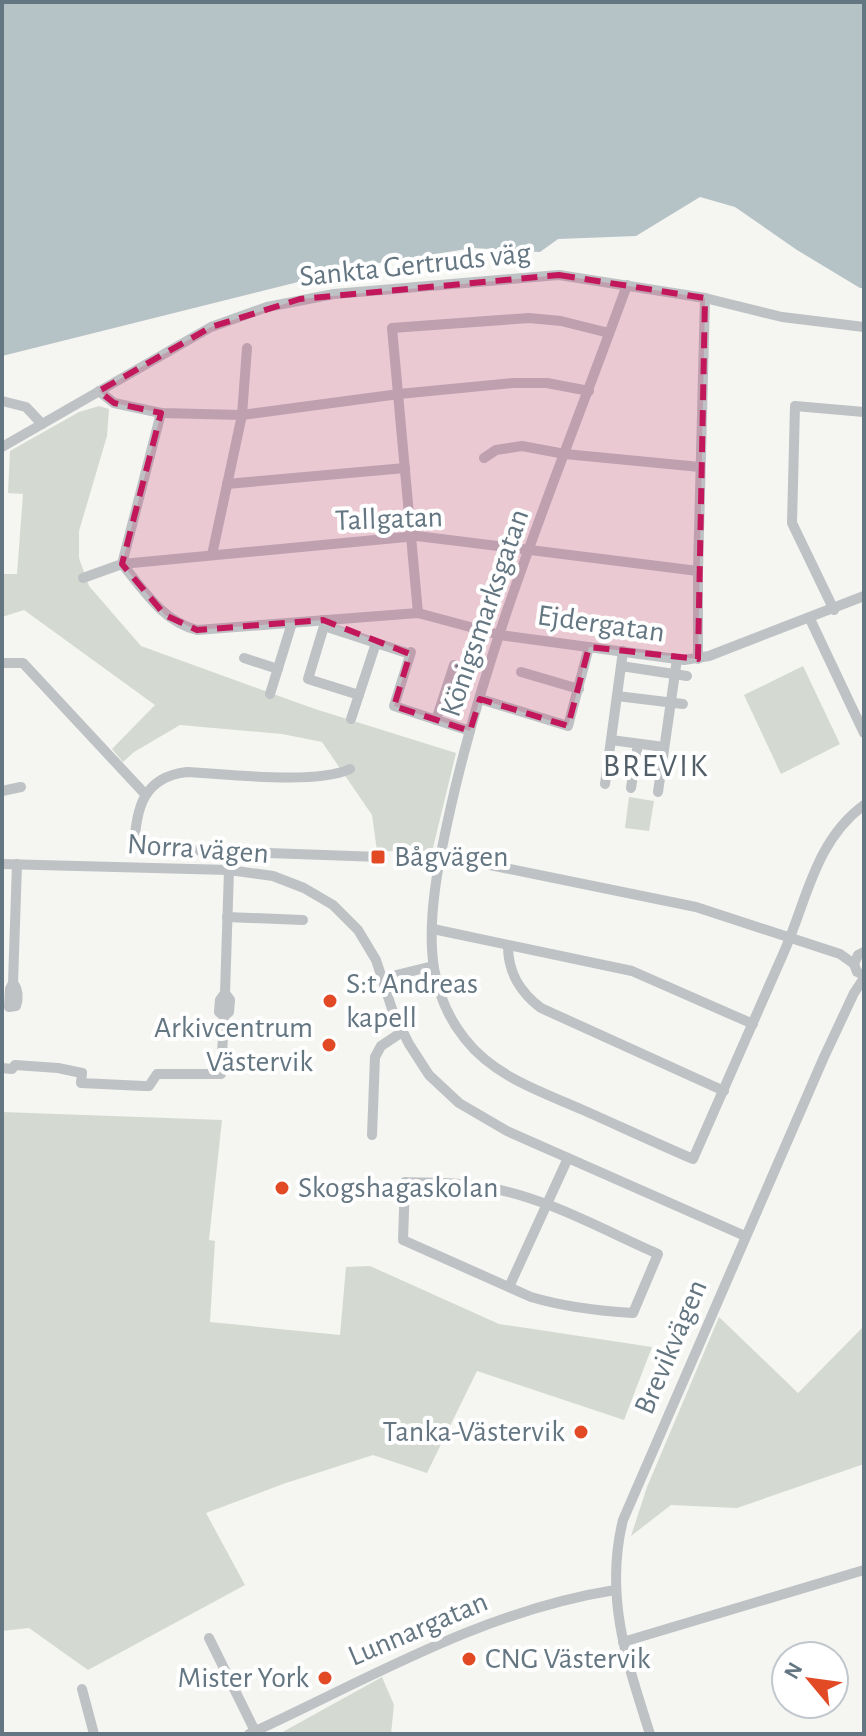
<svg xmlns="http://www.w3.org/2000/svg" width="866" height="1736" viewBox="0 0 866 1736" font-family="'Alegreya Sans',sans-serif">
	<style>
		.green { fill: #d4dad1 }
		.water { fill: #b5c2c6 }
		.lines { fill: none; stroke-linecap: round; stroke-linejoin: round }
		.minor { stroke: #bec2c5; stroke-width: 10 }
		.marked { fill: #c2185b; fill-opacity: 0.2; stroke: #c2185b; stroke-width: 6; stroke-dasharray: 16 10; stroke-linejoin: round }
		.poi-dot { fill: #e24a25; stroke: #fff; stroke-width: 3 }
		.labels { text-anchor: middle; dominant-baseline: central; stroke-width: 8; stroke-linejoin: round; paint-order: stroke }
		.street-label { font-size: 30px; fill: #647682; stroke: #fff }
		.poi-label { font-size: 30px; fill: #647682; stroke: #fff; text-anchor: start }
		.neighbourhood-label { font-size: 32px; letter-spacing: 2px; fill: #525f68; stroke: #fff }
	</style>
	<rect width="100%" height="100%" fill="#f5f5f1"/>
	<g class="green">
		<path d="M 99,406 L 109,409 L 107,436 L 79,531 L 79,558 L 89,586 L 141,646 L 315,709 L 456,753 L 432,852 L 377,851 L 372,815 L 322,742 L 282,734 L 180,725 L 134,752 L 123,762 L 112,749 L 155,705 L 24,610 L 2,617 L 2,574 L 17,574 L 23,494 L 8,493 L 10,451 L 79,412 Z"/>
		<path d="M 803,666 L 840,744 L 781,774 L 744,695 Z"/>
		<path d="M 629,797 L 654,801 L 649,831 L 625,828 Z"/>
		<path d="M 2,1112 L 222,1120 L 209,1240 L 215,1241 L 210,1322 L 340,1335 L 346,1267 L 370,1266 L 499,1324 L 652,1347 L 624,1420 L 477,1371 L 427,1473 L 373,1455 L 283,1484 L 206,1513 L 245,1585 L 88,1670 L 29,1628 L 2,1631 Z"/>
		<path d="M 719,1317 L 798,1393 L 864,1326 L 864,1464 L 737,1508 L 671,1505 L 631,1536 L 647,1487 Z"/>
		<path d="M 382,1677 L 394,1705 L 391,1734 L 279,1734 Z"/>
	</g>
	<path class="water" d="M 2,2 L 864,2 L 864,288 L 860,288 L 797,250 L 735,207 L 700,197 L 636,236 L 558,239 L 540,252 L 473,248 L 366,265 L 2,356 Z"/>
	<g class="lines">
		<g class="minor">
			<path d="M 627,285 C 565,457 491,628 451,806 C 440,855 426,918 434,968 C 438,993 449,1019 465,1039 C 495,1077 540,1091 583,1110 C 619,1126 656,1143 693,1159 C 724,1090 754,1021 784,952 C 807,900 815,841 864,805"/>
			<path d="M 99,391 L 114,403 L 161,413 L 242,415 L 399,394 L 513,383 L 547,383 L 589,391"/>
			<path d="M 2,401 L 26,407 L 42,424"/>
			<path d="M 2,447 L 211,327 L 267,307 L 334,294 L 559,275 L 705,298 L 782,317 L 864,327"/>
			<path d="M 484,458 L 496,450 L 522,446 L 565,454 L 700,467"/>
			<path d="M 227,484 L 405,468"/>
			<path d="M 212,555 L 242,415 L 247,348"/>
			<path d="M 122,564 C 144,590 162,621 197,630 L 418,613 L 500,635 L 684,660 L 709,656 L 864,596"/>
			<path d="M 122,564 L 161,413"/>
			<path d="M 83,578 L 122,564 L 417,536 L 698,571"/>
			<path d="M 834,610 L 792,523 L 795,406 L 864,412"/>
			<path d="M 418,613 L 392,328 L 529,318 L 561,321 L 609,333"/>
			<path d="M 810,619 L 864,733"/>
			<path d="M 323,620 L 324,626 L 308,679 L 359,695"/>
			<path d="M 324,626 L 410,654"/>
			<path d="M 411,652 L 394,706 L 470,731"/>
			<path d="M 244,658 L 278,669"/>
			<path d="M 698,659 L 698,571 L 705,298"/>
			<path d="M 2,663 L 23,663 L 145,794"/>
			<path d="M 621,666 L 687,676"/>
			<path d="M 521,672 L 579,689"/>
			<path d="M 270,694 L 292,623"/>
			<path d="M 617,696 L 683,704"/>
			<path d="M 480,699 L 568,726 L 589,647"/>
			<path d="M 351,719 L 376,643"/>
			<path d="M 436,720 L 454,665"/>
			<path d="M 611,740 L 664,747"/>
			<path d="M 350,769 C 314,785 229,774 187,772 C 142,777 136,810 134,848 L 380,857"/>
			<path d="M 605,784 L 623,651"/>
			<path d="M 631,788 L 638,744"/>
			<path d="M 2,791 L 21,787"/>
			<path d="M 658,792 L 677,659"/>
			<path d="M 439,860 L 475,862 L 696,907 L 840,954 L 854,964"/>
			<path d="M 2,864 L 229,870 L 273,876 L 304,888 L 333,905 L 358,930 L 376,960 L 393,1012 L 409,1044 L 429,1075 L 459,1103 L 507,1131 L 745,1236"/>
			<path d="M 227,917 L 303,920"/>
			<path d="M 433,929 L 632,971 L 753,1024"/>
			<path d="M 508,946 C 508,973 520,992 541,1008 L 724,1091"/>
			<path d="M 864,952 L 858,955 L 854,964 L 857,972 L 864,975"/>
			<path d="M 384,978 L 433,966"/>
			<path d="M 13,983 C 18,989 19,998 16,1006 L 9,1007 L 10,989 L 13,983 L 17,864"/>
			<path d="M 225,993 L 230,1000 L 229,1012 L 224,1016 L 219,1012 L 220,1000 L 225,993 L 229,870"/>
			<path d="M 2,1068 L 12,1069 L 15,1065 L 58,1068 L 82,1073 L 81,1083 L 144,1086 L 149,1086 L 157,1074 L 221,1074 L 224,1016"/>
			<path d="M 372,1135 L 375,1057 L 381,1046 L 402,1032"/>
			<path d="M 405,1182 C 432,1183 459,1182 485,1187 C 546,1197 603,1230 658,1254 L 633,1313 C 597,1311 565,1307 531,1297 L 403,1240 Z"/>
			<path d="M 509,1287 L 568,1158"/>
			<path d="M 209,1638 L 255,1731"/>
			<path d="M 623,1642 L 864,1570"/>
			<path d="M 82,1689 L 94,1734"/>
			<path d="M 249,1734 C 369,1679 482,1611 615,1590"/>
			<path d="M 650,1734 C 627,1662 604,1596 623,1520 L 824,1057 L 854,993 L 864,978"/>
		</g>
	</g>
	<path class="marked" d="M 559,275 L 705,298 L 698,659 L 589,647 L 568,726 L 480,699 L 470,731 L 394,706 L 410,654 L 323,620 L 197,630 L 165,615 L 122,564 L 161,413 L 114,403 L 99,391 L 211,327 L 300,299 Z"/>
	<g class="poi-dot">
		<rect x="370" y="849" width="16" height="16" rx="4"/>
		<circle cx="330" cy="1001" r="8"/>
		<circle cx="329" cy="1045" r="8"/>
		<circle cx="282" cy="1188" r="8"/>
		<circle cx="581" cy="1432" r="8"/>
		<circle cx="469" cy="1659" r="8"/>
		<circle cx="325" cy="1678" r="8"/>
	</g>
	<g class="labels">
		<g class="street-label">
			<text transform="translate(415 265) rotate(-6)">Sankta Gertruds väg</text>
			<text transform="translate(389 519) rotate(-2)">Tallgatan</text>
			<text transform="translate(485 613) rotate(-71)">Königsmarksgatan</text>
			<text transform="translate(601 624) rotate(8)">Ejdergatan</text>
			<text transform="translate(198 849) rotate(4)">Norra vägen</text>
			<text transform="translate(671 1347) rotate(-67)">Brevikvägen</text>
			<text transform="translate(418 1629) rotate(-23)">Lunnargatan</text>
		</g>
		<g class="poi-label">
			<text x="394" y="857">Bågvägen</text>
			<text x="346" y="984">S:t Andreas<tspan x="346" dy="34">kapell</tspan></text>
			<text x="313" y="1028" text-anchor="end">Arkivcentrum<tspan x="313" dy="34">Västervik</tspan></text>
			<text x="298" y="1188">Skogshagaskolan</text>
			<text x="565" y="1432" text-anchor="end">Tanka-Västervik</text>
			<text x="485" y="1659">CNG Västervik</text>
			<text x="309" y="1678" text-anchor="end">Mister York</text>
		</g>
		<g class="neighbourhood-label">
			<text x="656" y="766">BREVIK</text>
		</g>
	</g>
	<rect width="866" height="1736" fill="none" stroke="#647682" stroke-width="8"/>
	<g transform="translate(810 1680) rotate(299)"><circle r="38" fill="#ffffff" stroke="#c1c8cd" stroke-width="2"/>
	<path d="M0-6L14 30L0 20L-14 30Z" fill="#e24a25"/>
	<text y="-12" font-size="22" font-weight="bold" text-anchor="middle" fill="#647682">N</text>
	</g>
</svg>
